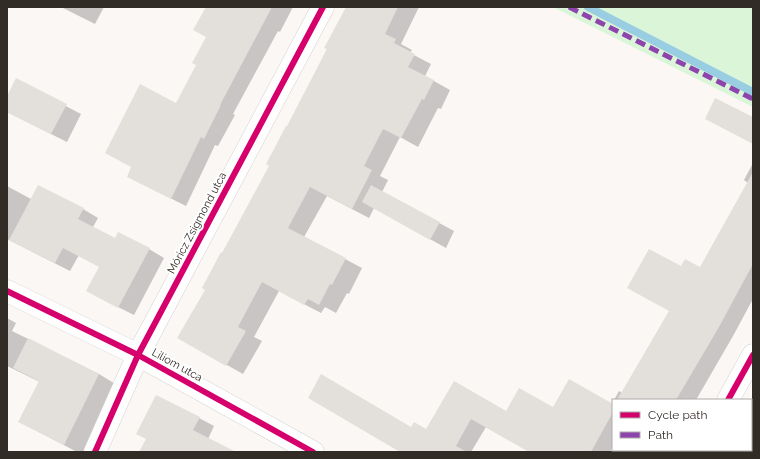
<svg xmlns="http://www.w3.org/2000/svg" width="760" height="459" viewBox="0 0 760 459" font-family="Raleway,sans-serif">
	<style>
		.green { fill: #daf5d8 }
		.shadow { fill: #0003 }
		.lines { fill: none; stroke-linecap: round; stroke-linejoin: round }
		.stream { stroke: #99cee2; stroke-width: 8 }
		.building { fill: #e3dfdb }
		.street-casing { stroke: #d7d3cf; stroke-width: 23 }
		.street { stroke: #fefefe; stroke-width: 22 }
		.quiet { stroke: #8e44ad; stroke-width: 5; stroke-dasharray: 10 5; stroke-linecap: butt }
		.cycleway-casing { stroke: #fff; stroke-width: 8 }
		.cycleway { stroke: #d6006c; stroke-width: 6 }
		.labels { text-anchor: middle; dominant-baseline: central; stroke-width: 4; stroke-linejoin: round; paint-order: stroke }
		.street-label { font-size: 11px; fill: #322c27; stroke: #fff }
	</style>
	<rect width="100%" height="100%" fill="#faf7f5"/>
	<path class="green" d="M 553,7 L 753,7 L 753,107 Z"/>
	<g class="shadow">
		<path d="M 61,7 L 104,7 L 95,24 Z"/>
		<path d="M 224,7 L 293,7 L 280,32 L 278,31 L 233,114 L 235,115 L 218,146 L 215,145 L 186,206 L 128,177 L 177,104 L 197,65 Z"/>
		<path d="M 348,7 L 419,7 L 401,44 L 412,50 L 410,53 L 431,64 L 425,76 L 450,90 L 441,109 L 438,108 L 418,147 L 400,137 L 380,176 L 388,180 L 382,192 L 454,231 L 446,248 L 374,208 L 369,218 L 327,196 L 304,237 L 362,268 L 349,294 L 347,293 L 336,313 L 325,307 L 321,313 L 279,291 L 254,337 L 262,341 L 243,374 L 179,338 L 207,290 L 223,254 L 271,166 L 288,128 Z"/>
		<path d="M 16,80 L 81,114 L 67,142 L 7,112 L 7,98 Z"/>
		<path d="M 753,163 L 753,299 L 733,336 L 696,400 L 614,400 L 619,391 L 622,393 L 670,311 L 681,267 L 701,268 L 748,183 L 744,180 Z"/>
		<path d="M 7,186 L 31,199 L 83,209 L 98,218 L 93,227 L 116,239 L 149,249 L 164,258 L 134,315 L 102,299 L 100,267 L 79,255 L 70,271 L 7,239 Z"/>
		<path d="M 7,318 L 16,323 L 12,331 L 99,374 L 117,385 L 83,452 L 77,452 L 20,422 L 40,382 L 7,366 Z"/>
		<path d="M 455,382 L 507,412 L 612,404 L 613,402 L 613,446 L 610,452 L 530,452 L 486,427 L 471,452 L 401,452 L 411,428 L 427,430 Z"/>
		<path d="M 199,418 L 214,426 L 208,439 L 221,452 L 141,452 Z"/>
		<path d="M 753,419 L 753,452 L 732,452 L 733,450 L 751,450 L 751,423 Z"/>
	</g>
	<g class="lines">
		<path class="stream" d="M 588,7 L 753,92"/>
	</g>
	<g class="building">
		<path d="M 206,7 L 272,7 L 220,105 L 221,105 L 204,139 L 201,137 L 171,199 L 127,177 L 131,167 L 105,153 L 140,84 L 176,103 L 196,65 L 192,63 L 206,37 L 193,30 Z"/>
		<path d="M 346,7 L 398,7 L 385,34 L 396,39 L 394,43 L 415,54 L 408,67 L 434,80 L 424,100 L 422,99 L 401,138 L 383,129 L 364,166 L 372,170 L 352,209 L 310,187 L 288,228 L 346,258 L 332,285 L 330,284 L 319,305 L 308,299 L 304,305 L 262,282 L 238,327 L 246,331 L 226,366 L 177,338 L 205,290 L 202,288 L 221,252 L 222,253 L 269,166 L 266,164 L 286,126 L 287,126 L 327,49 L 324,48 Z"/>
		<path d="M 16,78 L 67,104 L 51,134 L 7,112 L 7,96 Z"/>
		<path d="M 715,98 L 753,117 L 753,144 L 705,119 Z"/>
		<path d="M 753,172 L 753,264 L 719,327 L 676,400 L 617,400 L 669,311 L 627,288 L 649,249 L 681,266 L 685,259 L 700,267 Z"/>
		<path d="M 38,185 L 84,208 L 78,219 L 115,238 L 118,232 L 150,248 L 118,308 L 86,291 L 99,267 L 63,248 L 55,263 L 9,240 Z"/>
		<path d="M 371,185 L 440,222 L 430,240 L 362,202 Z"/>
		<path d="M 28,338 L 99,374 L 64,445 L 18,422 L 39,381 L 13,368 Z"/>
		<path d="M 321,374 L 411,427 L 414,422 L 426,429 L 454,381 L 506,411 L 519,388 L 553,407 L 569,379 L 613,404 L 613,412 L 591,452 L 529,452 L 471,419 L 456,446 L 467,452 L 400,452 L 308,398 Z"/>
		<path d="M 156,395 L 200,417 L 193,430 L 236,452 L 139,452 L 146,439 L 136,434 Z"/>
	</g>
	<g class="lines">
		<defs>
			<g id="street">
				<path d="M 7,291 L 138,355 L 313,452"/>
				<path d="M 728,400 L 753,355"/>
				<path d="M 95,452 L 138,355 L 323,7"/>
				<path d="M 699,452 L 700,450"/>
			</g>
		</defs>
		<use href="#street" class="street-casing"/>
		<use href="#street" class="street"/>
		<g class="quiet">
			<path d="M 569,7 L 753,99"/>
			<path d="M 699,452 L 700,450"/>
		</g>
		<defs>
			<g id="cycleway">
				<path d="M 7,291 L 138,355 L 313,452"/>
				<path d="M 728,400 L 753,355"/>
				<path d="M 95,452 L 138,355 L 323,7"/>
			</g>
		</defs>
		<use href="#cycleway" class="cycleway-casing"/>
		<use href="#cycleway" class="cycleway"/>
	</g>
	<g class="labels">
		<g class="street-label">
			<text transform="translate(197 223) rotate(-62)">Móricz Zsigmond utca</text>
			<text transform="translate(177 365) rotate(29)">Liliom utca</text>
		</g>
	</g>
	<rect width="760" height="459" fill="none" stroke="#322c27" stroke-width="16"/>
	<rect x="612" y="399" width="140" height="52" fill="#ffffff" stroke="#adaba9"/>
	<rect x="620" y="412" width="20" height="6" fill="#d6006c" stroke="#adaba9"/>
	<text x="648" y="419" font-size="12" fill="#322c27">Cycle path</text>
	<rect x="620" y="432" width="20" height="6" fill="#8e44ad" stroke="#adaba9"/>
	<text x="648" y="439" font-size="12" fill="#322c27">Path</text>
</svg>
